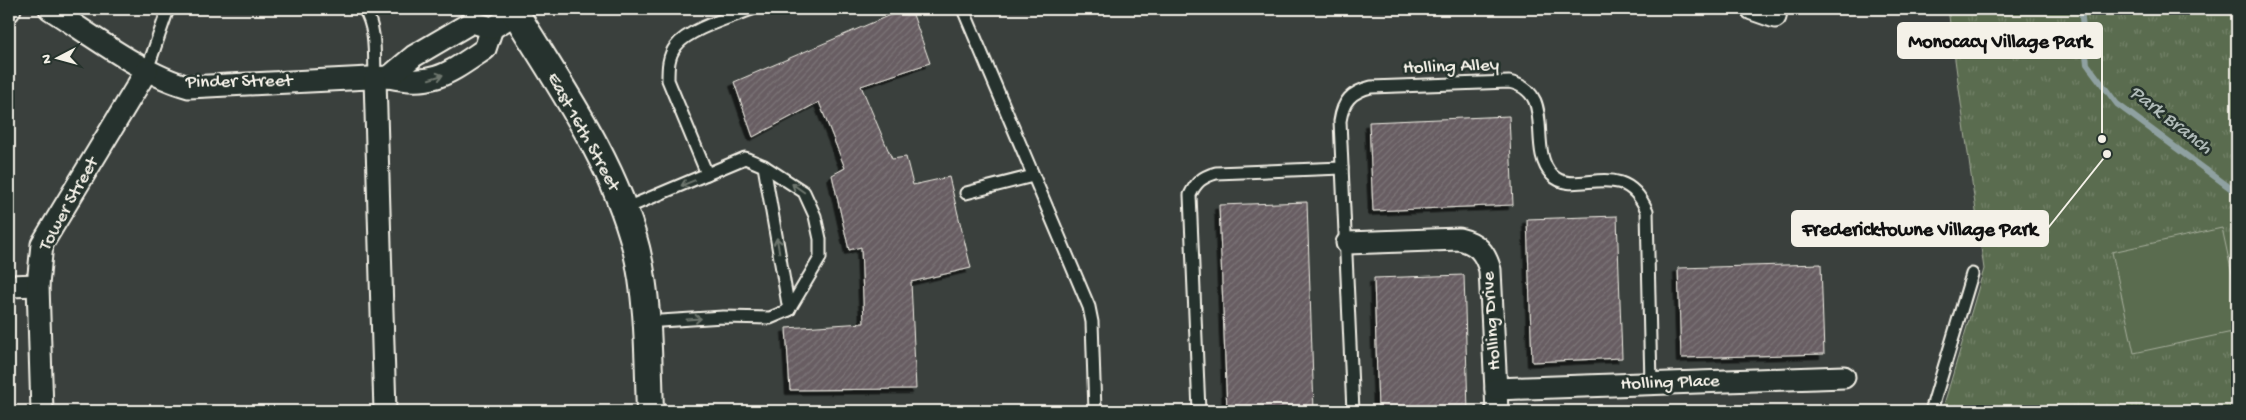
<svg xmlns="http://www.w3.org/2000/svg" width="2246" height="420" viewBox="0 0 2246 420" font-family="'Gochi Hand',sans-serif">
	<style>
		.park { fill: url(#park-tufts); stroke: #a7ae9c }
		.pitch { fill: #5a6c4f; stroke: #a7ae9c }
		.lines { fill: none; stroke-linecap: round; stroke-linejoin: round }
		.stream { stroke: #8fa1a1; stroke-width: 6 }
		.building { fill: url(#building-hatch); stroke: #f4f1e8; filter: url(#shadow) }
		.service-casing { stroke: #f4f1e8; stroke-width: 15 }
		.minor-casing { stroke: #f4f1e8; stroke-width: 25 }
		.tertiary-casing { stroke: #f4f1e8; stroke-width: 30 }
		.service { stroke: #26332d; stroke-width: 11 }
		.minor { stroke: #26332d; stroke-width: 21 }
		.tertiary { stroke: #26332d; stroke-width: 26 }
		.oneway { stroke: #6e766e }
		.labels { text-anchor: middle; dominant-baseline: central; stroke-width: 5; stroke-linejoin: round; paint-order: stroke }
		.street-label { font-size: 19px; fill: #f4f1e8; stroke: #26332d }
		.water-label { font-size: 20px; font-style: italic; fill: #b0bbb8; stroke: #26332d }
		.leader { fill: none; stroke: #f4f1e8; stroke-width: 2 }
		.callout-dot { fill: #f4f1e8; stroke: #26332d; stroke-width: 2 }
		.callout { fill: #f4f1e8; stroke: #f4f1e8; stroke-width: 2 }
		.callout-label { font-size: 20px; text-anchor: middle; font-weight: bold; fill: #111 }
	</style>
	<defs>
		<pattern id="park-tufts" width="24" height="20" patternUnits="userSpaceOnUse" patternTransform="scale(1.25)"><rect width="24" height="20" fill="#5a6c4f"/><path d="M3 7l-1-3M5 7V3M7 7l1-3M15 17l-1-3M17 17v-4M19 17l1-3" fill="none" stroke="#728168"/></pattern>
		<pattern id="building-hatch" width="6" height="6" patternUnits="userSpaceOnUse" patternTransform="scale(1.25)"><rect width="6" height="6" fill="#675d62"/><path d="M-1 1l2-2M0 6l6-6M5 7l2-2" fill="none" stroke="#7d7578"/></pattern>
		<filter id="shadow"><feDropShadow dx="-4.5" dy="4.5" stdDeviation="0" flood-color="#0009"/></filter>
	</defs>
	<rect width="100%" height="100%" fill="#3a403d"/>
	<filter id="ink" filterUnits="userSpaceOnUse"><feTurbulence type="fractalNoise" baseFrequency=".02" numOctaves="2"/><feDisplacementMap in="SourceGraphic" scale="10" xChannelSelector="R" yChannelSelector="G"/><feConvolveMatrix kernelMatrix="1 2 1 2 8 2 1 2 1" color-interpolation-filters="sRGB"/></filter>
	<g filter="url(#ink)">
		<path class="park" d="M 1948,9 L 2237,9 L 2237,411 L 1942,411 L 1984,269 Z"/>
		<path class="pitch" d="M 2222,228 L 2237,297 L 2237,331 L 2134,353 L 2112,252 Z"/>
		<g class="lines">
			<path class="stream" d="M 2081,9 L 2087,64 L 2117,104 L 2237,193"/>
		</g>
		<g class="building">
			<path d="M 904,9 L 911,9 L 930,63 L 861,86 L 892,159 L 906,157 L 913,185 L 949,177 L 971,268 L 911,282 L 916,389 L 790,390 L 786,328 L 864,323 L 861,247 L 849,250 L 832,175 L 845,168 L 819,102 L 753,137 L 734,82 Z"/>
			<path d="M 1509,116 L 1513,205 L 1373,211 L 1369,122 Z"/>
			<path d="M 1307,202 L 1314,411 L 1227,411 L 1219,205 Z"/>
			<path d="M 1617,216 L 1622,358 L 1532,362 L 1527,219 Z"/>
			<path d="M 1821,264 L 1824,354 L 1681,358 L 1678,268 Z"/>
			<path d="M 1464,275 L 1468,411 L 1378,411 L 1374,278 Z"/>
		</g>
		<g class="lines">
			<defs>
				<g id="service">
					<path d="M 364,9 C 377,28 374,57 375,79"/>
					<path d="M 963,9 L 1089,307 L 1092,322 L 1095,411"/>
					<path d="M 147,70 L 168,9"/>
					<path d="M 764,166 L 804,192 L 815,216 L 820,239 L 820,258 L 789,310"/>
					<path d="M 707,174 L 668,80 C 668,68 668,56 676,46 C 688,29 732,17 752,9"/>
					<path d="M 966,193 L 1033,176"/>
					<path d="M 624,209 L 745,158 L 764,166 L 789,310 L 770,318 L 723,317 L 645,322"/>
					<path d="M 1199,411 L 1190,195 C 1196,182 1202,177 1216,173 L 1342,168"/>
					<path d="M 1353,411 L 1340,121 C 1343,101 1351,92 1371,87 L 1509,82 C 1558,92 1526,148 1552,175 C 1575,199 1623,154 1647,211 L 1651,384"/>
					<path d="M 1931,411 L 1972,274"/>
				</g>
				<g id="minor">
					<path d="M 50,9 C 90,34 145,76 189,87 L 389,77 C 434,87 449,73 485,49 L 492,28"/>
					<path d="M 1752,9 L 1775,17 L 1776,9"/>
					<path d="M 9,11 L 10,9"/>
					<path d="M 389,77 L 414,56 L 472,22 L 492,28 L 504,21"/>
					<path d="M 375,79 L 385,411"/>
					<path d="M 1347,243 L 1459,239 C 1477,243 1485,252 1490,270 L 1497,411"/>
					<path d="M 9,286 L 38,285"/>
					<path d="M 1496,389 L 1844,377"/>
					<path d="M 42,411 L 38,285 L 42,244 L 147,70"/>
				</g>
				<path id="tertiary" d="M 513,9 C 559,85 614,161 636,248 C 649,300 648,358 650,411"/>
			</defs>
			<use href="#service" class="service-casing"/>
			<use href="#minor" class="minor-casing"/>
			<use href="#tertiary" class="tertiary-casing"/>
			<use href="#service" class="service"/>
			<use href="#minor" class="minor"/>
			<use href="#tertiary" class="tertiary"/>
		</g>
		<defs><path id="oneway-shaft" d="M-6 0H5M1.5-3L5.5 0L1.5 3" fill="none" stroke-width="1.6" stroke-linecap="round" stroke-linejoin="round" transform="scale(1.25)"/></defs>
		<g class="oneway">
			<use href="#oneway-shaft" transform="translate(436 77) rotate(-17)"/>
			<use href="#oneway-shaft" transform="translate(688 183) rotate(158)"/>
			<use href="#oneway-shaft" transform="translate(798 188) rotate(-145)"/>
			<use href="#oneway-shaft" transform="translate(778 245) rotate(-100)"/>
			<use href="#oneway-shaft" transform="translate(694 319) rotate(-4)"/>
		</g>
	</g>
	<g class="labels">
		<g class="street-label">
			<text transform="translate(1451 67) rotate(-2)">Holling Alley</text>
			<text transform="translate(239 82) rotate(-1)">Pinder Street</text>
			<text transform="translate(583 132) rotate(61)">East 16th Street</text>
			<text transform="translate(69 204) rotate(-61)">Tower Street</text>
			<text transform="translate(1492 321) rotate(-94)">Holling Drive</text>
			<text transform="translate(1670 383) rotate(-2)">Holling Place</text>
		</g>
		<g class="water-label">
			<text transform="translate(2170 121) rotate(38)">Park Branch</text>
		</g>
	</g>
	<path class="leader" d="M2102 139L2102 40M2107 154L2048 228"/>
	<g class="callout-dot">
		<circle cx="2102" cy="139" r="5"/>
		<circle cx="2107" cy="154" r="5"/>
	</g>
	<g class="callout">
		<rect x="1898" y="23" width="204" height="35" rx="5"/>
		<rect x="1792" y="211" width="256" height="35" rx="5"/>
	</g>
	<g class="callout-label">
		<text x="2000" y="47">Monocacy Village Park</text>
		<text x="1920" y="235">Fredericktowne Village Park</text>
	</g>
	<rect width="2246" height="420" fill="none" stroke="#26332d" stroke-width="30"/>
	<rect x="15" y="15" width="2216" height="390" fill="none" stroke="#f4f1e8" stroke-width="2" filter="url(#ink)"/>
	<g transform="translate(58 58) rotate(264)" stroke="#26332d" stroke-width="4" paint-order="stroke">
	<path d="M0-4L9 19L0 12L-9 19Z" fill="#f4f1e8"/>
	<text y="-8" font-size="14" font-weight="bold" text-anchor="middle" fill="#f4f1e8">N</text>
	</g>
</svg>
